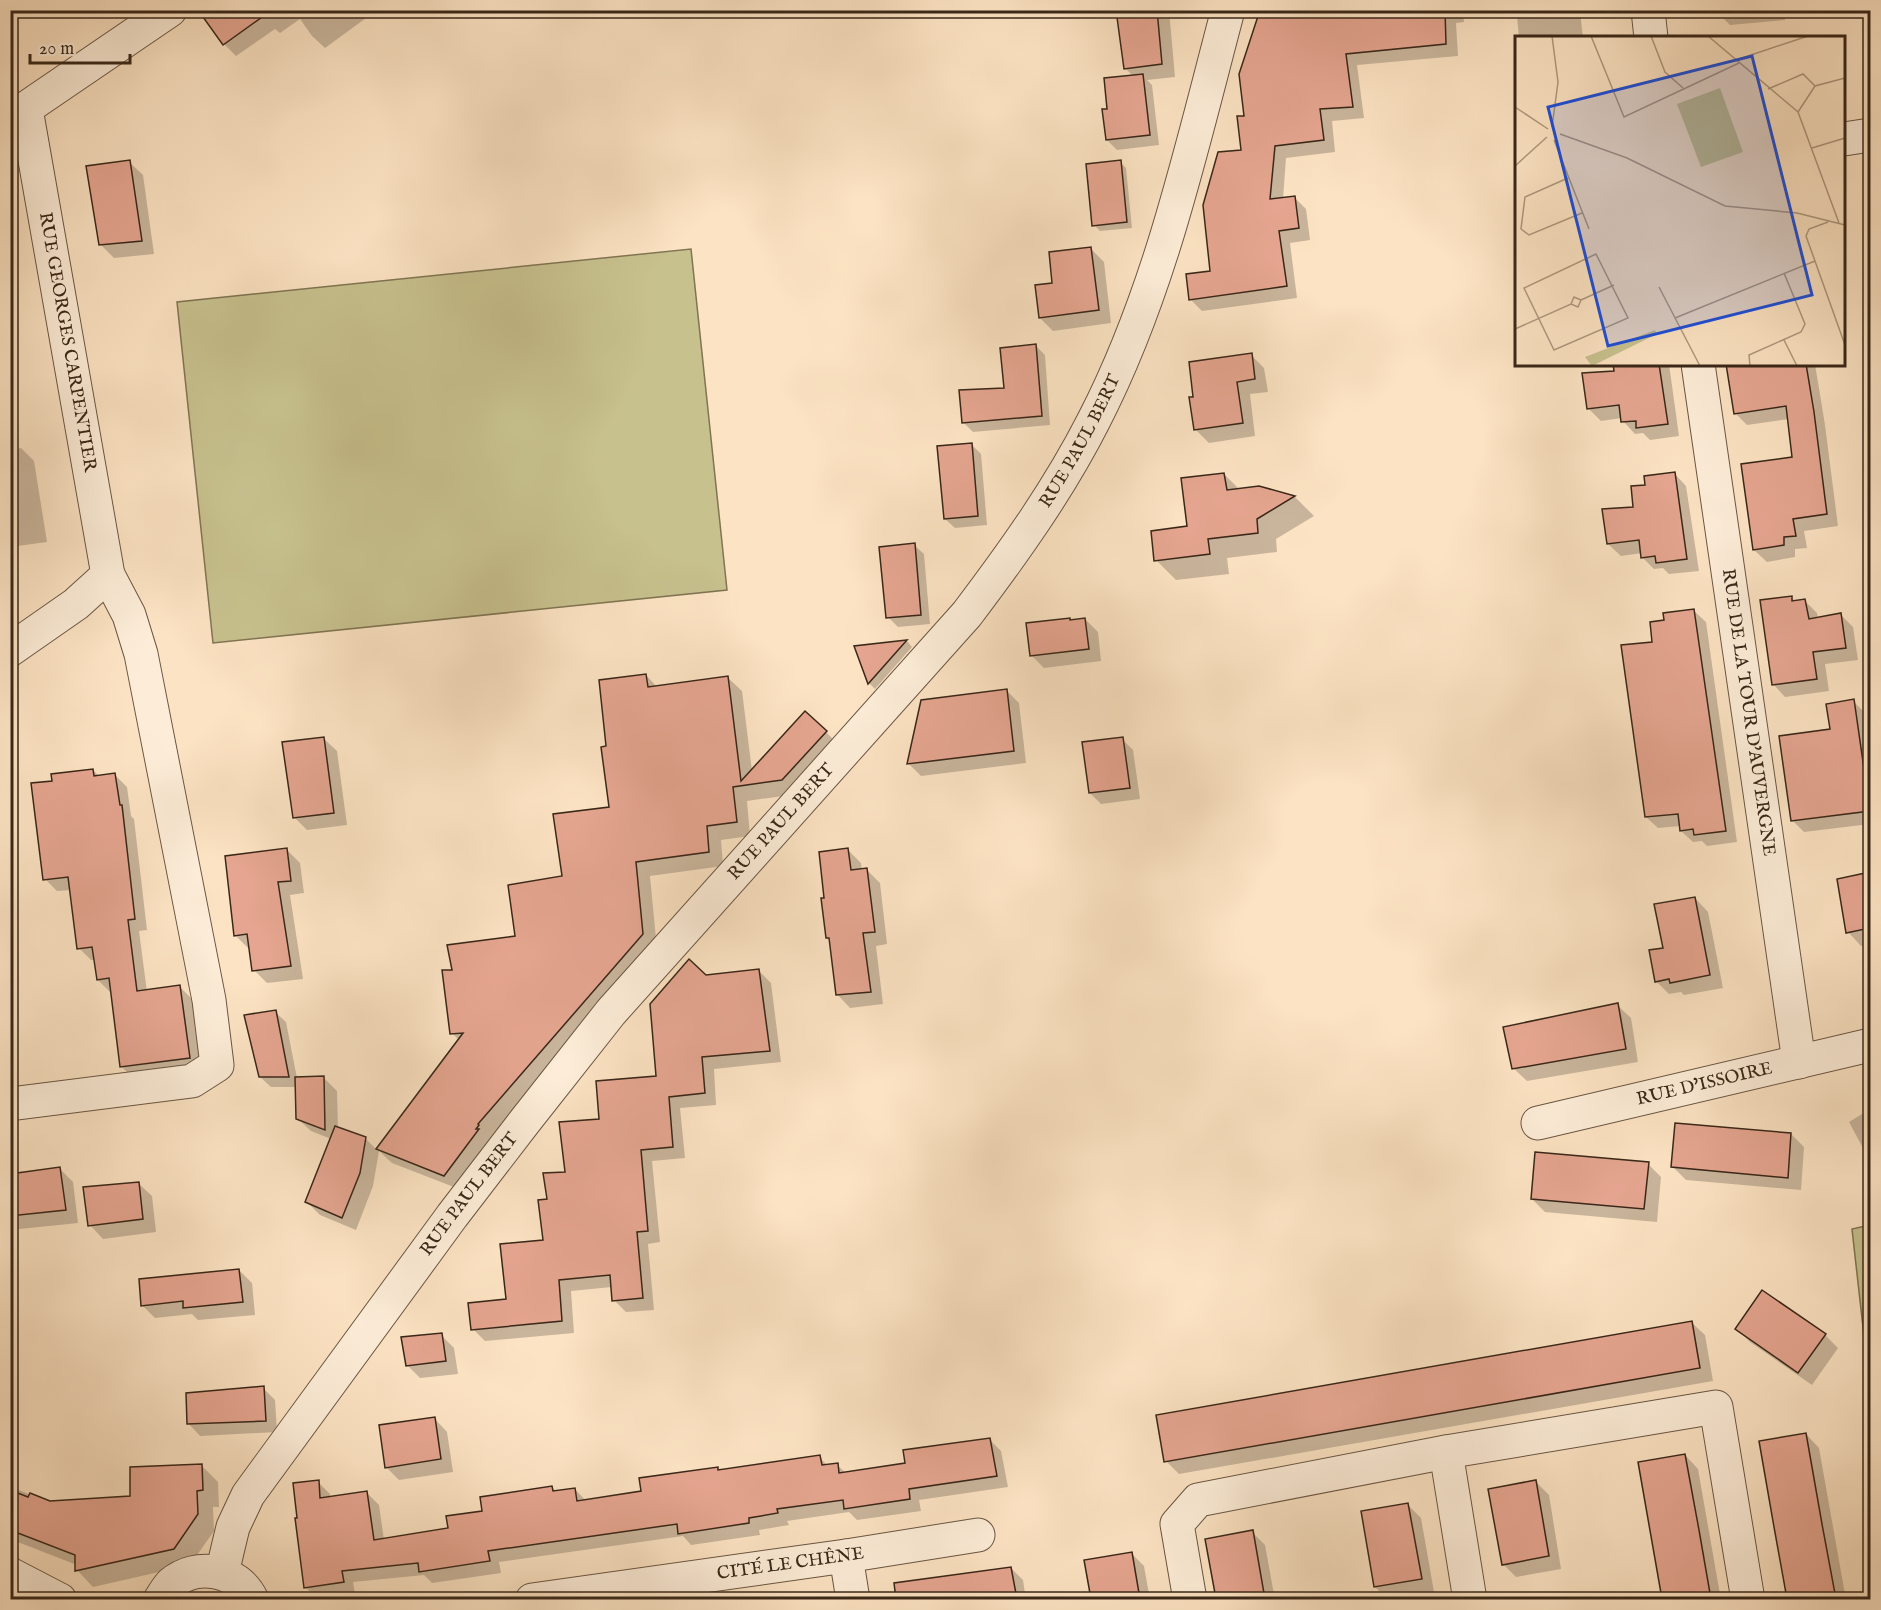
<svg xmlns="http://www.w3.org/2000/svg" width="1881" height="1610" viewBox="0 0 1881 1610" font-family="'IM FELL English',serif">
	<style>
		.green { fill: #c7c18e; stroke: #807453; stroke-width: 1.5 }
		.shadow { fill: #0003 }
		.building { fill: #e5a590; stroke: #392718; stroke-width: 1.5 }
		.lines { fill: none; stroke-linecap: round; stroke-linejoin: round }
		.minor-casing { stroke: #6a5643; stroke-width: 35 }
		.minor { stroke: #fdedd8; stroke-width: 33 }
		.labels { text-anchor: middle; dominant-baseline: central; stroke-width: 6; stroke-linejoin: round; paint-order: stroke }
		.street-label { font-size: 18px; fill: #392718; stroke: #fdedd8 }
		.inset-road { fill: none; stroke: #ae987f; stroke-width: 1.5 }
		.view { fill: #1d4ed8; fill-opacity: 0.15; stroke: #1d4ed8; stroke-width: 3 }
		.inset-edge { fill: none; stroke: #392718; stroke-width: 3 }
	</style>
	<rect width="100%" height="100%" fill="#fce3c3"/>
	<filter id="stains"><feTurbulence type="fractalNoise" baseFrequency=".00333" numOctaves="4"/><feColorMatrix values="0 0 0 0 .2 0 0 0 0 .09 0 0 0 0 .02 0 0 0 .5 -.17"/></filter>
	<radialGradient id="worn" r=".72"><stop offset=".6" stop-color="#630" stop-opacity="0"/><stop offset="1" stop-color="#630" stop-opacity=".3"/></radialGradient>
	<g class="green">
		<path d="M 691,249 L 727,590 L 213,643 L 177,302 Z"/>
		<path d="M 1870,1225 L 1870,1390 L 1852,1229 Z"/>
	</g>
	<g class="shadow">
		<path d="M 221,10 L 377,10 L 325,48 L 312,36 L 300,19 L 280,33 L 275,29 L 236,56 L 224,44 Z"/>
		<path d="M 1118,10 L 1169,10 L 1175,77 L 1147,80 L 1152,85 L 1159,145 L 1117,150 L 1107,140 L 1108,110 L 1133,76 L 1125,68 Z"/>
		<path d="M 1261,10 L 1463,10 L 1464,22 L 1456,23 L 1458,56 L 1357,65 L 1364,118 L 1332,121 L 1335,152 L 1286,158 L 1283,199 L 1295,198 L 1306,209 L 1310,240 L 1290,243 L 1297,298 L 1202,311 L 1190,299 L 1212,272 L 1243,151 L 1246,117 Z"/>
		<path d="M 1511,10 L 1582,10 L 1580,11 L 1583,38 L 1519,38 L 1517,16 Z"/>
		<path d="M 1718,10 L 1784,10 L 1785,20 L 1730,25 L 1718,13 Z"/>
		<path d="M 129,162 L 143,175 L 154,254 L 114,258 L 101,245 Z"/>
		<path d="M 1120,162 L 1126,168 L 1132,228 L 1100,231 L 1094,225 Z"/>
		<path d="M 1091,249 L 1104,262 L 1111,323 L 1053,331 L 1040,318 L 1054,284 Z"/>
		<path d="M 1035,345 L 1045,355 L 1050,425 L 973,432 L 963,422 L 1006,389 Z"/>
		<path d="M 1251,355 L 1264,368 L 1268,392 L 1250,394 L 1255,436 L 1209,443 L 1196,430 Z"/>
		<path d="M 1614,364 L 1669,364 L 1679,436 L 1650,440 L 1643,433 L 1635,434 L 1623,421 L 1622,418 L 1601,421 L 1589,409 L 1615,372 Z"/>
		<path d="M 1728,364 L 1815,364 L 1825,425 L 1838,526 L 1804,531 L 1807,548 L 1795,549 L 1795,557 L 1767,562 L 1754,550 L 1793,459 L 1789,419 L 1747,425 L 1735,413 Z"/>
		<path d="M 972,445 L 981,454 L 987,525 L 955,528 L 945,519 Z"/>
		<path d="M 21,448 L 34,461 L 47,542 L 10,547 L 10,450 Z"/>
		<path d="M 1674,473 L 1686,486 L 1699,571 L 1669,574 L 1663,568 L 1654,569 L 1642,557 L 1642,553 L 1621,556 L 1608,544 L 1635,508 L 1647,486 Z"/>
		<path d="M 1224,474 L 1240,490 L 1259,488 L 1295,497 L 1314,516 L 1276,539 L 1277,552 L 1227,558 L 1229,574 L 1176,580 L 1156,560 L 1188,527 Z"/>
		<path d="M 914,545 L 924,554 L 930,624 L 898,627 L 888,617 Z"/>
		<path d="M 1791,597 L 1796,602 L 1805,601 L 1817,613 L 1818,619 L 1841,615 L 1853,627 L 1858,660 L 1825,664 L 1829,691 L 1785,697 L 1773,684 Z"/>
		<path d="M 1694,611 L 1706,622 L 1737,842 L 1707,846 L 1702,841 L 1693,842 L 1681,831 L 1680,826 L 1658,828 L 1646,817 L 1654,643 L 1666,622 Z"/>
		<path d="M 1085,619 L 1098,632 L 1101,661 L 1044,668 L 1031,655 L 1071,621 Z"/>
		<path d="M 907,641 L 912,647 L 875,689 L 869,683 L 856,648 Z"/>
		<path d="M 646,675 L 657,687 L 727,677 L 742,691 L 752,771 L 826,732 L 840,746 L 797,794 L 747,801 L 750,836 L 721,840 L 723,866 L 650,876 L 657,949 L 459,1189 L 392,1163 L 379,1151 L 373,1186 L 356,1230 L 320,1215 L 307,1202 L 331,1139 L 311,1131 L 297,1118 L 296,1087 L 271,1087 L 260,1077 L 275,1012 L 286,1022 L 297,1078 L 324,1078 L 337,1091 L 338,1129 L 366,1139 L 377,1150 L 459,1040 L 452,1033 L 453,971 L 517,938 L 563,878 L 611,809 L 608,747 Z"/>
		<path d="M 1007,691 L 1019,703 L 1026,763 L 921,776 L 909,764 Z"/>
		<path d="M 1853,701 L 1865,713 L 1870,750 L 1870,824 L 1804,832 L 1792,820 Z"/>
		<path d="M 323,738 L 337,751 L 347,825 L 307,830 L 294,817 Z"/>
		<path d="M 1122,739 L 1133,750 L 1140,799 L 1101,804 L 1090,793 Z"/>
		<path d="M 93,770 L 100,777 L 115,775 L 127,787 L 131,816 L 134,819 L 147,930 L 139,931 L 147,992 L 180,987 L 192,999 L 201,1070 L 133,1078 L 121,1066 L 112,992 L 110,992 L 98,980 L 96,960 L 91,960 L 79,948 L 71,890 L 57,891 L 45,879 L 54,783 Z"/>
		<path d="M 287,850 L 300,863 L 304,893 L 290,895 L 303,979 L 267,983 L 254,970 L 250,948 L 248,948 L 235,935 Z"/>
		<path d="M 848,850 L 861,863 L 862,870 L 867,870 L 880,883 L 887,944 L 876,946 L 883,1004 L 850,1008 L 837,994 L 831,941 L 827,938 L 826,899 Z"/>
		<path d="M 1870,874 L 1870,944 L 1861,946 L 1848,932 L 1839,880 Z"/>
		<path d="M 1695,898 L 1708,912 L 1723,988 L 1684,995 L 1681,992 L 1669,994 L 1656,981 L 1665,949 Z"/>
		<path d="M 759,971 L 771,983 L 781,1062 L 714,1069 L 716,1105 L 680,1108 L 685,1158 L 652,1161 L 660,1242 L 648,1244 L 654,1310 L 626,1312 L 614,1300 L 612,1287 L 571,1291 L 574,1333 L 485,1341 L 473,1329 L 507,1300 L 544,1242 L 548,1201 L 601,1120 L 658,1077 L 705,977 Z"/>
		<path d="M 1617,1005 L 1631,1018 L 1638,1062 L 1527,1081 L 1513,1068 Z"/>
		<path d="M 1870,1109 L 1870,1161 L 1849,1122 Z"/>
		<path d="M 1791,1134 L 1804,1147 L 1801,1190 L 1686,1180 L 1673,1167 Z"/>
		<path d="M 1648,1164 L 1661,1177 L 1657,1222 L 1545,1212 L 1532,1199 Z"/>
		<path d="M 59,1168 L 73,1182 L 78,1223 L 10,1230 L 10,1175 Z"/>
		<path d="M 138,1183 L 152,1196 L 156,1232 L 103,1239 L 90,1225 Z"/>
		<path d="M 239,1270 L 252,1283 L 255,1315 L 198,1320 L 192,1314 L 155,1318 L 142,1305 Z"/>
		<path d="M 1691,1322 L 1705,1335 L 1713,1381 L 1179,1474 L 1166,1461 Z"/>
		<path d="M 1737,1329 L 1825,1335 L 1838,1348 L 1812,1385 L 1750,1342 Z"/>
		<path d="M 441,1335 L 454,1348 L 458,1374 L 420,1378 L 407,1365 Z"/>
		<path d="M 263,1388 L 275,1400 L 277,1432 L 200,1436 L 188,1423 Z"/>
		<path d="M 434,1418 L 447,1432 L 453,1472 L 399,1480 L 386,1467 Z"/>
		<path d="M 1806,1434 L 1819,1448 L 1846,1600 L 1789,1600 L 1761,1442 Z"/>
		<path d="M 990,1440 L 1001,1451 L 1008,1487 L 919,1500 L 921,1511 L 857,1520 L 849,1512 L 787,1521 L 789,1525 L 759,1530 L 760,1535 L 691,1545 L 683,1536 L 499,1562 L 501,1573 L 432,1583 L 424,1575 L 353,1582 L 355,1594 L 318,1599 L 306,1588 L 318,1482 L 330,1494 L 330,1498 L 367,1493 L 379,1505 L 384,1540 L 450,1529 L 484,1512 L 552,1487 L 556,1492 L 575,1489 L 586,1501 L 643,1492 L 717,1468 L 720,1471 L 819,1457 L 828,1466 L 837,1465 L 846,1473 L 907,1464 Z"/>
		<path d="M 1685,1455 L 1698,1469 L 1721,1600 L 1664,1600 L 1640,1464 Z"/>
		<path d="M 201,1465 L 218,1482 L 219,1507 L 213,1507 L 214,1531 L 190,1565 L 93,1587 L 77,1570 L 77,1565 L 10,1539 L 10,1485 L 14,1488 L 50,1503 L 132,1498 Z"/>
		<path d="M 1536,1482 L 1549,1495 L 1561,1569 L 1516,1577 L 1503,1564 Z"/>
		<path d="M 1408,1505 L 1421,1518 L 1434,1592 L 1388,1600 L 1375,1587 Z"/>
		<path d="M 1252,1532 L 1265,1545 L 1275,1600 L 1218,1600 L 1207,1540 Z"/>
		<path d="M 1131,1553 L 1144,1566 L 1150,1600 L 1093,1600 L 1086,1561 Z"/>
		<path d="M 1011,1568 L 1023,1580 L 1026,1600 L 900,1600 L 928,1595 Z"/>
		<path d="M 818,1597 L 821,1600 L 798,1600 Z"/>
	</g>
	<g class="building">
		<path d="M 198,10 L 272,10 L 223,45 Z"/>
		<path d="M 1116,10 L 1157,10 L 1162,64 L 1124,69 Z"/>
		<path d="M 1260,10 L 1445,10 L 1446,44 L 1346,54 L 1353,107 L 1320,109 L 1324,140 L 1275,146 L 1270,199 L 1295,196 L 1299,228 L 1279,231 L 1287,286 L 1189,300 L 1186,274 L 1210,271 L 1203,205 L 1218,152 L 1241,150 L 1237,116 L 1244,116 L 1239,74 Z"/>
		<path d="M 1143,74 L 1150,135 L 1106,140 L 1102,109 L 1107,109 L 1104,78 Z"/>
		<path d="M 130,160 L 142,241 L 99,245 L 86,166 Z"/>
		<path d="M 1121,160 L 1127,222 L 1092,226 L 1086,164 Z"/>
		<path d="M 1091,247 L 1099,310 L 1039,318 L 1035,285 L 1052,283 L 1049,252 Z"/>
		<path d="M 1036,344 L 1042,416 L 962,423 L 959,390 L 1004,388 L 1000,348 Z"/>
		<path d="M 1252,353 L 1255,379 L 1237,382 L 1243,423 L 1194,430 L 1189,397 L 1193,397 L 1189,362 Z"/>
		<path d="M 1613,364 L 1659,364 L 1668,424 L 1636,428 L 1636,421 L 1621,422 L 1619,405 L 1587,409 L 1582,373 L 1614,371 Z"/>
		<path d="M 1726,364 L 1806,364 L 1814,412 L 1827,514 L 1793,519 L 1796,536 L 1784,537 L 1784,545 L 1753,550 L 1741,464 L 1792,457 L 1786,406 L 1734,414 Z"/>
		<path d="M 972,443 L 978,516 L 944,519 L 937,446 Z"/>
		<path d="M 1675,472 L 1687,559 L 1656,563 L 1655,556 L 1641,558 L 1639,540 L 1607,544 L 1602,509 L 1633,507 L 1631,486 L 1645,485 L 1644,476 Z"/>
		<path d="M 1224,473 L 1227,490 L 1259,486 L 1295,496 L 1257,519 L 1258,533 L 1208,539 L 1210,554 L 1154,561 L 1151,531 L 1187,526 L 1181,478 Z"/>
		<path d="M 915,543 L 921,615 L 886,618 L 879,547 Z"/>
		<path d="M 1792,596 L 1792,601 L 1805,599 L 1809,619 L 1841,613 L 1846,648 L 1813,652 L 1817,679 L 1772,685 L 1760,600 Z"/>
		<path d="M 1694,609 L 1726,831 L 1694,835 L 1693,829 L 1680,831 L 1678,814 L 1645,817 L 1621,645 L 1652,642 L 1650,622 L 1664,620 L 1663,613 Z"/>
		<path d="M 1070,618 L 1070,620 L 1085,618 L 1089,649 L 1030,656 L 1026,623 Z"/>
		<path d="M 907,640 L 868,684 L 854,646 Z"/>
		<path d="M 646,674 L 648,687 L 728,676 L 741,781 L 805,711 L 827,731 L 782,780 L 733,787 L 737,822 L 707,826 L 709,852 L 636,862 L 643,934 L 478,1124 L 479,1125 L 476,1129 L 479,1129 L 444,1176 L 376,1149 L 463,1033 L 450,1034 L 442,970 L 452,970 L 447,945 L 515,936 L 508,885 L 562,876 L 553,814 L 609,807 L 601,747 L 606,746 L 599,680 Z"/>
		<path d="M 1007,689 L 1014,751 L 907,764 L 921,700 Z"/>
		<path d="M 1854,699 L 1870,811 L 1791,821 L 1779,736 L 1830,729 L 1826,704 Z"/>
		<path d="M 324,737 L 334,813 L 293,818 L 282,742 Z"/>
		<path d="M 1123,737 L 1130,788 L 1089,793 L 1082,742 Z"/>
		<path d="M 93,769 L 94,776 L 115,773 L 120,805 L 122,805 L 135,919 L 128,920 L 137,991 L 180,985 L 190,1058 L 120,1067 L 109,978 L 97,980 L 92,947 L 77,949 L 68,877 L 43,880 L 31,783 L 52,781 L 51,774 Z"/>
		<path d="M 287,848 L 291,881 L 278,882 L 291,966 L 252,971 L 247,934 L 234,936 L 225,856 Z"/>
		<path d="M 848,848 L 851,870 L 867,868 L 875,932 L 863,933 L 871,992 L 836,995 L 829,938 L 826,938 L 821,898 L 824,898 L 819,852 Z"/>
		<path d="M 1870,872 L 1870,928 L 1846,933 L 1837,879 Z"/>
		<path d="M 1695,897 L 1710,975 L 1670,983 L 1669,979 L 1655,982 L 1649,950 L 1663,948 L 1654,904 Z"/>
		<path d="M 689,959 L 706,975 L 759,969 L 770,1051 L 702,1057 L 705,1093 L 669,1097 L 673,1147 L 641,1150 L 648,1231 L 637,1232 L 643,1298 L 612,1301 L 610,1275 L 559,1280 L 562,1321 L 471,1330 L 468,1303 L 506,1299 L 500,1244 L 543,1240 L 538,1200 L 547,1199 L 543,1173 L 565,1172 L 559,1122 L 599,1119 L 596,1081 L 656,1076 L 650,1004 Z"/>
		<path d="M 1618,1003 L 1626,1049 L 1512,1069 L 1503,1027 Z"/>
		<path d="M 276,1010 L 289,1077 L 259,1077 L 244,1015 Z"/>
		<path d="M 324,1076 L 325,1130 L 296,1119 L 295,1077 Z"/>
		<path d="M 1675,1123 L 1791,1133 L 1788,1178 L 1671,1167 Z"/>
		<path d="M 335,1126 L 366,1137 L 360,1173 L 342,1218 L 305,1202 Z"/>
		<path d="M 1535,1152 L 1649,1162 L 1644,1209 L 1531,1199 Z"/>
		<path d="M 60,1167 L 66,1210 L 10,1216 L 10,1174 Z"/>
		<path d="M 139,1182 L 143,1219 L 88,1226 L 83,1187 Z"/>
		<path d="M 239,1269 L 243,1302 L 183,1308 L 183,1301 L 141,1306 L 139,1279 Z"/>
		<path d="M 1762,1290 L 1826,1334 L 1798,1373 L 1735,1329 Z"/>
		<path d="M 1692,1321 L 1700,1368 L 1164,1462 L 1156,1415 Z"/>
		<path d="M 442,1333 L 446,1361 L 406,1366 L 401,1337 Z"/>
		<path d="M 264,1386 L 266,1421 L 187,1424 L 186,1393 Z"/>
		<path d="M 435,1417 L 441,1459 L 385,1468 L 379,1425 Z"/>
		<path d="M 1806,1433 L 1822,1524 L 1836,1599 L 1787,1599 L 1774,1527 L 1759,1441 Z"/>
		<path d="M 990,1438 L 997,1476 L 909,1489 L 910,1499 L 844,1509 L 843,1500 L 777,1509 L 778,1513 L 749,1518 L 749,1523 L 678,1534 L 677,1524 L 488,1551 L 490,1561 L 419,1572 L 418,1563 L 342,1571 L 344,1582 L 304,1588 L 295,1518 L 297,1518 L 293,1483 L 319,1480 L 320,1498 L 367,1491 L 374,1540 L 448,1528 L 446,1516 L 482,1511 L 480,1497 L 552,1486 L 553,1491 L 575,1488 L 577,1501 L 641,1491 L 639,1478 L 718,1467 L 718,1470 L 820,1455 L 822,1465 L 838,1463 L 839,1473 L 905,1463 L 903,1450 Z"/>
		<path d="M 1685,1454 L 1699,1530 L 1711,1599 L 1662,1599 L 1638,1462 Z"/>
		<path d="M 202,1464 L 203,1490 L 197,1491 L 198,1514 L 174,1549 L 75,1571 L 75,1555 L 10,1530 L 10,1490 L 28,1497 L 30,1493 L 50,1501 L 130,1496 L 130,1467 Z"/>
		<path d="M 1536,1480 L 1549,1556 L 1502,1565 L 1488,1489 Z"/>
		<path d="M 1408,1503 L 1422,1579 L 1374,1587 L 1361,1511 Z"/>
		<path d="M 1253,1530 L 1265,1599 L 1216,1599 L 1205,1539 Z"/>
		<path d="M 1132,1552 L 1140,1599 L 1091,1599 L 1084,1560 Z"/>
		<path d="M 1011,1567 L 1017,1599 L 896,1599 L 894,1583 Z"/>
	</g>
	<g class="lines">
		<defs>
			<g id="minor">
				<path d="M 1648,10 L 1651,38"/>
				<path d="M 10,119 L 170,10"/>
				<path d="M 1844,139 L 1870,135"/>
				<path id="s1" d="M 1698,364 L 1799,1062"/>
				<path d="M 10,650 L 76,604 L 108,575"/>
				<path d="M 10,1104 L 192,1081 L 217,1065 L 209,1000 L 141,654 L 129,615 L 108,575 L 26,109"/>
				<path id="s2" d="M 1538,1123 L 1870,1045"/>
				<path d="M 1446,1452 L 1470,1600"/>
				<path d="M 846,1556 L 853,1600"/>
				<path id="s3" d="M 222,1573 L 233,1527 L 248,1495 L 452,1216 L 525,1121 L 611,1012 L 967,614 C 1014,552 1059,489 1094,420 C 1160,292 1191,149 1228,10"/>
				<path d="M 10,1574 L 60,1600"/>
				<path d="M 160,1600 C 163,1595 167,1588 171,1584 C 196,1562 238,1569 252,1600"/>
				<path id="s4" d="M 532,1600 L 846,1556 L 978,1535"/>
				<path d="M 1190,1600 L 1177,1524 L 1198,1500 L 1446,1452 L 1716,1407 L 1748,1600"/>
			</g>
		</defs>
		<use href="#minor" class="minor-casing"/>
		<use href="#minor" class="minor"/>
	</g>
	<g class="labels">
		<g class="street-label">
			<text transform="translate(67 342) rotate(80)">RUE GEORGES CARPENTIER</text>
			<text stroke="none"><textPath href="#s3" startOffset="1428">RUE PAUL BERT</textPath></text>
			<text stroke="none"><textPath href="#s1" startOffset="352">RUE DE LA TOUR D'AUVERGNE</textPath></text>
			<text stroke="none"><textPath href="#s3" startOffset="942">RUE PAUL BERT</textPath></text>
			<text stroke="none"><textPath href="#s2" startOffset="171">RUE D'ISSOIRE</textPath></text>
			<text stroke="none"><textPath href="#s3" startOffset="456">RUE PAUL BERT</textPath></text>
			<text stroke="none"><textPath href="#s4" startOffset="261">CITÉ LE CHÊNE</textPath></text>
		</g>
	</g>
	<g transform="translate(1515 36)">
		<rect width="330" height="330" fill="#fce3c3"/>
		<path d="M 205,52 L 228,116 L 186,131 L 162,68 ZM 140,294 L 142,298 L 77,330 L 70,321 Z" fill="#c7c18e"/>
		<path class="inset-road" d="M 37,0 L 43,46 L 37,91M 76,0 L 109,81 L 224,27M 136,0 L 150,36 L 168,52M 193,0 L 283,76 L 324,187M 221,24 L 293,0M 253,53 L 288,38 L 300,50M 0,71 L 33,93M 283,76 L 300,50 L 330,42M 45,98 L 112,122 L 210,170 L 282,177 L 330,189M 39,104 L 74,193M 297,112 L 330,102M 0,130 L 32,101M 53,142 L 10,161 L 6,193 L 14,199 L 67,177M 313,186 L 294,193 L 291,200 L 330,309M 81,218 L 113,282 L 39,314 L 9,252 ZM 144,251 L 185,330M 66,264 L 99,249M 160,282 L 300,225M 0,293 L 56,268 L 63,271 L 66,264 L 59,261 L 56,268M 269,304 L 282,330M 235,330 L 234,319 L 286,296 L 290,288 L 269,237"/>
		<path class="view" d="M 237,20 L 297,259 L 93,310 L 33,71 Z"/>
		<rect width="330" height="330" class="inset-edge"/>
	</g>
	<rect width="1881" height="1610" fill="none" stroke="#fce3c3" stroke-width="36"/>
	<rect x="12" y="12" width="1857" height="1586" fill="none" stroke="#392718" stroke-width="3"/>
	<rect x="18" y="18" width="1845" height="1574" fill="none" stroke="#392718" stroke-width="1.5"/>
	<path d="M30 54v9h100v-9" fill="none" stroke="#392718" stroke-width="3"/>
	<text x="39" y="54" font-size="18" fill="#392718" stroke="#fdedd8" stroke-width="4.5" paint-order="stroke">20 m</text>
	<rect width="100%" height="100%" filter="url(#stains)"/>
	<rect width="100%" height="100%" fill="url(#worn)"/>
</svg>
